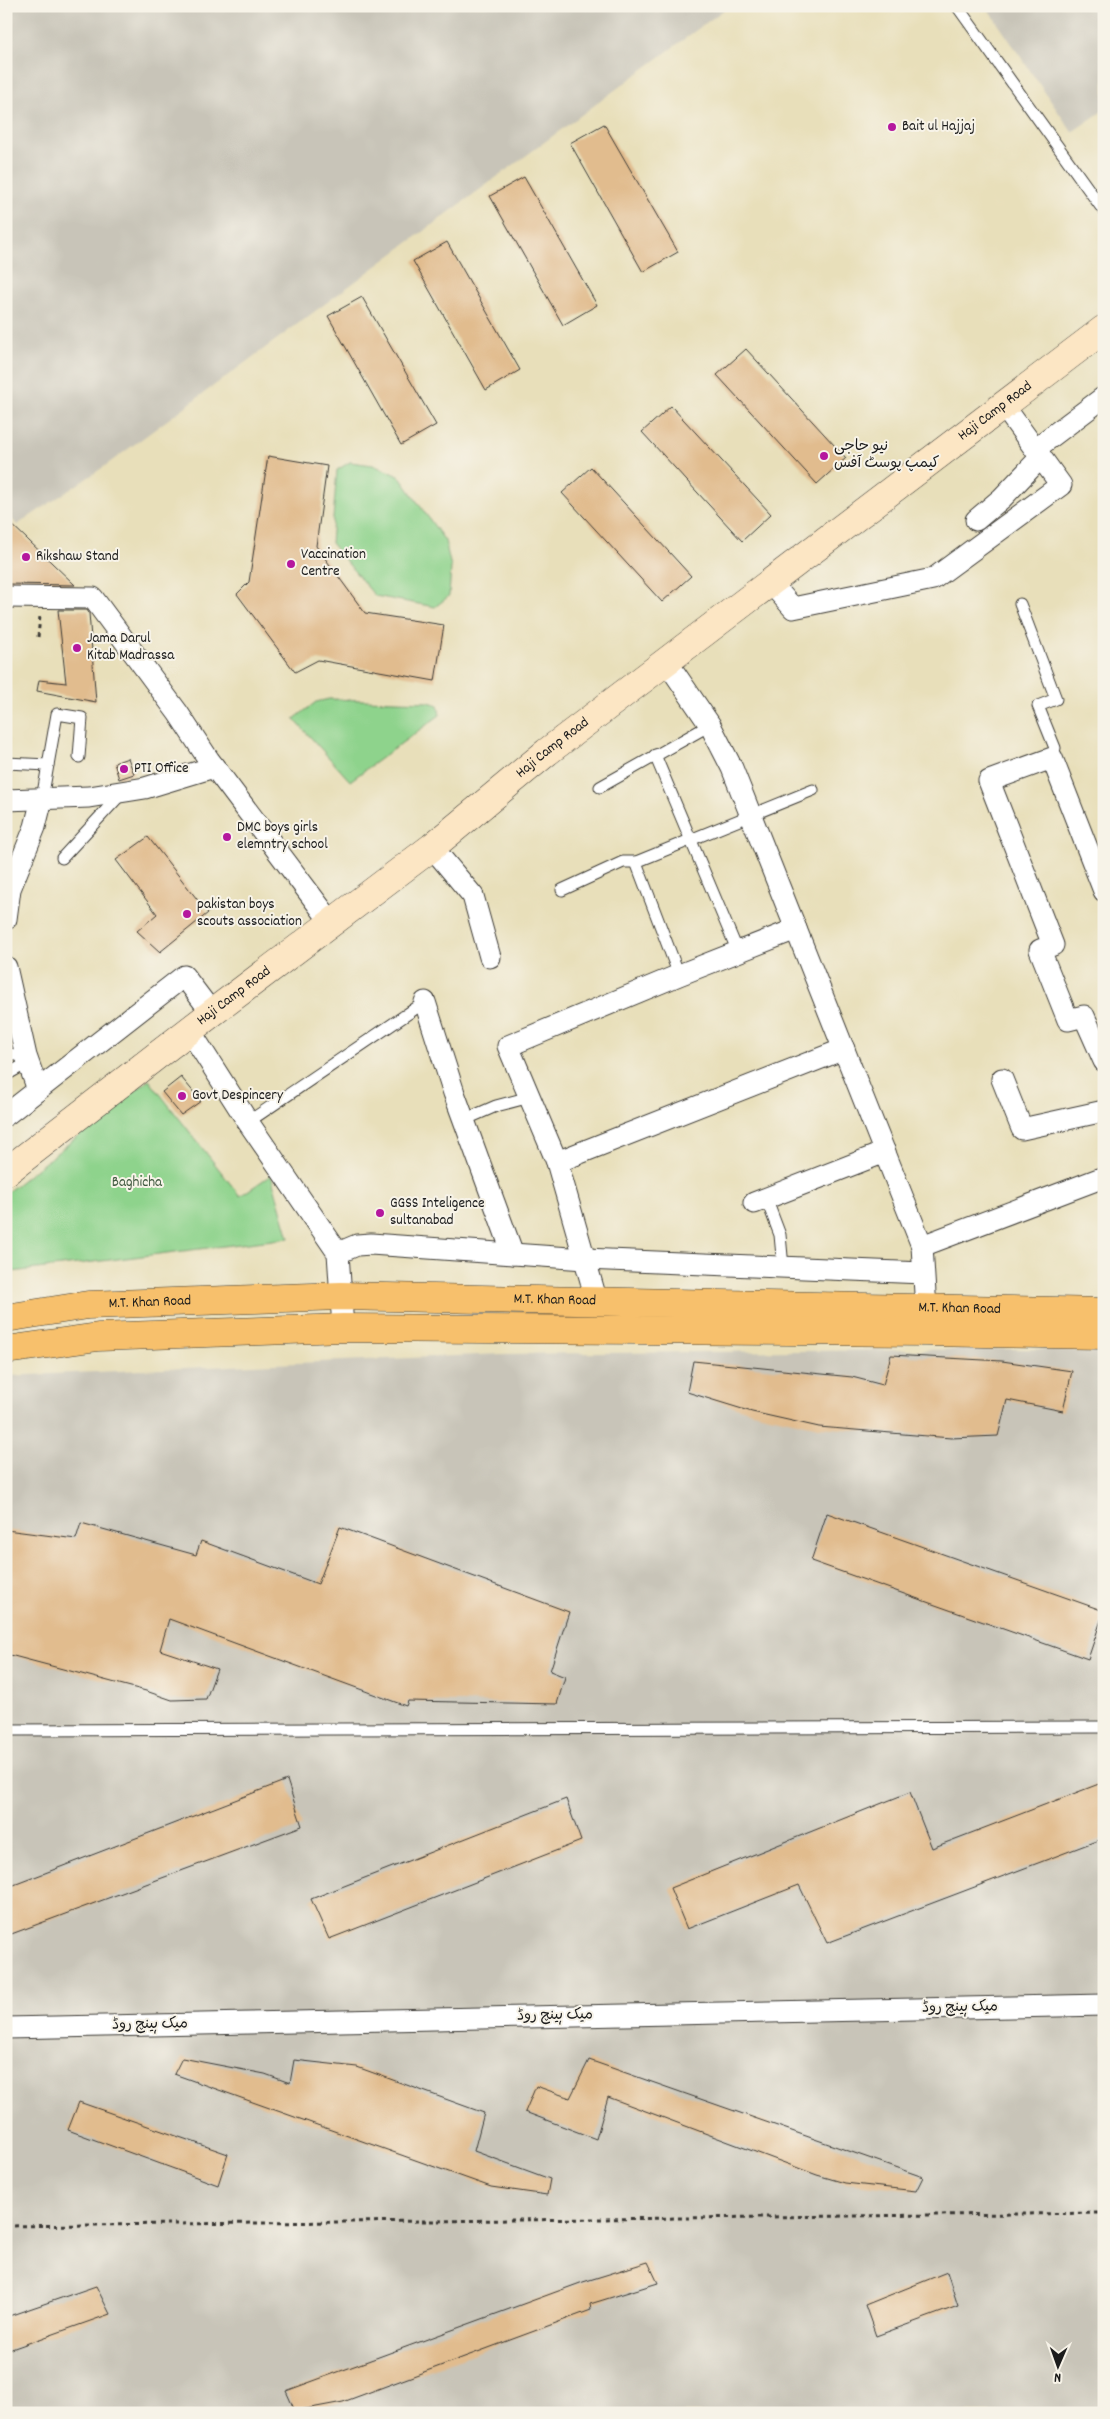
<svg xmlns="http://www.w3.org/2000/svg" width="1110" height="2419" viewBox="0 0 1110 2419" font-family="Dekko,'Playpen Sans Arabic',sans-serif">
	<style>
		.industrial { fill: #c8c4b8 }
		.green { fill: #8ed38c; stroke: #557854 }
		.building { fill: #e1bc8e }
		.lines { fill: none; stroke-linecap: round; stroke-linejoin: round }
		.lane-casing { stroke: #3b3934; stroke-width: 13 }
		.street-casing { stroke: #3b3934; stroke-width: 23 }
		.secondary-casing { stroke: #3b3934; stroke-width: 29 }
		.highway-casing { stroke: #3b3934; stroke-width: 29 }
		.path { stroke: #3b3934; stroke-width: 3; stroke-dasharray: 4 4; stroke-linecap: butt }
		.lane { stroke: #fff; stroke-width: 11 }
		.street { stroke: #fff; stroke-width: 21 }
		.secondary { stroke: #fce6c4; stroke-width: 28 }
		.highway { stroke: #f7c06c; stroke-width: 28 }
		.poi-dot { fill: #b5179e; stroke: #f7f3e8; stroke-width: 2 }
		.labels { text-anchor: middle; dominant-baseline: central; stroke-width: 4; stroke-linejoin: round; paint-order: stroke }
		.poi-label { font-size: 15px; fill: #1c1c1c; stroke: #f7f3e8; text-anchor: start }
		.street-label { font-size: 15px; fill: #1c1c1c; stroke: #f7f3e8 }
		.park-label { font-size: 15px; fill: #445c43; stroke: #f7f3e8 }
	</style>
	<rect width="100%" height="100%" fill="#f7f3e8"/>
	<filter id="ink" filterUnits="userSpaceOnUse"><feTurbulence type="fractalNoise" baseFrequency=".02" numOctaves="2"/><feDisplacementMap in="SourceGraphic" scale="10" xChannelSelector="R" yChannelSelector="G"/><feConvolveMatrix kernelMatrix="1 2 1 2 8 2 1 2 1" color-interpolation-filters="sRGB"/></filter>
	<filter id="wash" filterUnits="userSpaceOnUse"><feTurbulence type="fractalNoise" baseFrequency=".0096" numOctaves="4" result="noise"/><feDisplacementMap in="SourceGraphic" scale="20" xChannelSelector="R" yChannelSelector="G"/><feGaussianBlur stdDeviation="1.12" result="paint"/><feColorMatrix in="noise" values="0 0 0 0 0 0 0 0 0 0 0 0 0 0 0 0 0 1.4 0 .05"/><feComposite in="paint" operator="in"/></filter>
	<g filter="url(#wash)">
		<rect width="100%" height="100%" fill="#e8dfba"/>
		<g class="industrial">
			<path d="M 6,6 L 729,6 L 105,466 L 17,525 L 6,512 Z"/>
			<path d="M 986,6 L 1104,6 L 1104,110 L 1072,132 Z"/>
			<path d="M 1015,1349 L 1104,1350 L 1104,2413 L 6,2413 L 6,1376 L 501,1354 Z"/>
		</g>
		<g class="green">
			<path d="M 350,462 L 373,465 L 399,476 L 445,541 L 451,567 L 449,596 L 435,607 L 375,596 L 331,543 L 337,470 Z"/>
			<path d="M 329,699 L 429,702 L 438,705 L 440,715 L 350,781 L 294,719 L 316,702 Z"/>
			<path d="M 149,1080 L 240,1196 L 271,1175 L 289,1238 L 12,1272 L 6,1261 L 6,1193 Z"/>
		</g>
		<g id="blocks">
			<g class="building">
				<path d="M 604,124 L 678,252 L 643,272 L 570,143 Z"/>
				<path d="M 524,177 L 597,305 L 563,325 L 490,196 Z"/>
				<path d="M 447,242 L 520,370 L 486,390 L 413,261 Z"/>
				<path d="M 362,297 L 436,425 L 401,445 L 328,316 Z"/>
				<path d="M 746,349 L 846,458 L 817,484 L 717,375 Z"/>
				<path d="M 671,406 L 771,514 L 742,541 L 642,432 Z"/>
				<path d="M 268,456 L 327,466 L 316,546 L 365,613 L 444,625 L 435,681 L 318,660 L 295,672 L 237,594 L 249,582 Z"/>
				<path d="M 591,467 L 691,576 L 662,602 L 562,493 Z"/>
				<path d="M 6,519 L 75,585 L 6,584 Z"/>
				<path d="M 58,610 L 87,610 L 89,613 L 96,702 L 37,691 L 39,680 L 66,683 Z"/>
				<path d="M 128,758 L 134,774 L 119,779 L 114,763 Z"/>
				<path d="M 148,837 L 208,913 L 160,952 L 137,931 L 157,914 L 116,860 Z"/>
				<path d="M 181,1077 L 201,1101 L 181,1115 L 162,1092 Z"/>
				<path d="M 891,1355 L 1002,1361 L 1072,1371 L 1063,1411 L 1007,1400 L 998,1436 L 951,1438 L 819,1427 L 752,1412 L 687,1392 L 693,1361 L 852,1377 L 883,1385 Z"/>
				<path d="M 827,1513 L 1104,1611 L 1088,1659 L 811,1561 Z"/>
				<path d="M 81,1523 L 196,1555 L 201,1541 L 318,1584 L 340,1527 L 569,1612 L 550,1671 L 565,1677 L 557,1704 L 408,1701 L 406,1706 L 169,1619 L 160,1650 L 217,1669 L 206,1699 L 172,1700 L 146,1691 L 6,1654 L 6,1530 L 76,1539 Z"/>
				<path d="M 287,1780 L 302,1826 L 6,1936 L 6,1888 Z"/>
				<path d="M 1104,1782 L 1104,1838 L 827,1943 L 799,1885 L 687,1929 L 670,1888 L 910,1792 L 932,1848 Z"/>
				<path d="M 566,1799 L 581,1841 L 329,1939 L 311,1899 Z"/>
				<path d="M 182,2058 L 265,2074 L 290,2083 L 294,2060 L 357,2067 L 484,2113 L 474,2151 L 550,2179 L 547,2195 L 491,2187 L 174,2074 Z"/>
				<path d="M 589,2060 L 923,2177 L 916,2191 L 845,2183 L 817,2175 L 608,2097 L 596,2139 L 525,2112 L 536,2086 L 570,2098 Z"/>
				<path d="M 79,2102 L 228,2154 L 218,2185 L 68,2130 Z"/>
				<path d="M 648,2262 L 658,2283 L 590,2304 L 591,2310 L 343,2402 L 295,2411 L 286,2391 L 583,2282 Z"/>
				<path d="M 947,2272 L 958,2306 L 876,2336 L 865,2305 Z"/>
				<path d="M 96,2286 L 110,2314 L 6,2351 L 6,2317 Z"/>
			</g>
		</g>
	</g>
	<g filter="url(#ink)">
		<use href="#blocks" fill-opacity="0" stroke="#3b3934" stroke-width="1"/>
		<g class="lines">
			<defs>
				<g id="lane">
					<path d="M 957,6 L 1104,211"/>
					<path d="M 1020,604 L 1056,699 L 1038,706 L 1055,748 L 1052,758"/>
					<path d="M 655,755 L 738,952"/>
					<path d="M 6,763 L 48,765"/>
					<path d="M 600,787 L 710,725"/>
					<path d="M 42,799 L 57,714 L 82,718 L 79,757"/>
					<path d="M 62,858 L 122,793"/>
					<path d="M 636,862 L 679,975"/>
					<path d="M 562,890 L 623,862 L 636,862 L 813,790"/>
					<path d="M 6,1054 L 26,1056"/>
					<path d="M 6,1075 L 29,1062"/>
					<path d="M 464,1120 L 496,1106 L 530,1097"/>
					<path d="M 248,1122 L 425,1002"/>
					<path d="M 766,1198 L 780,1235 L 783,1267"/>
					<path d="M 6,1730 L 1104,1727"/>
				</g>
				<g id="street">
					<path d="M 1035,449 L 1104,397"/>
					<path d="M 976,520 L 1002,498 L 1041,457"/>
					<path d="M 770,582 L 793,608 L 933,579 L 1061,485 L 1003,405"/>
					<path d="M 6,597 L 93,598 L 178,713 L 209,760 L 331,922"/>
					<path d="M 667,662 L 710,725 L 732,768 L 922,1246 L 926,1309"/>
					<path d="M 6,800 L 89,797 L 145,788 L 214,767"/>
					<path d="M 432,847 L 473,896 L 490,957"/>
					<path d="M 1104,891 L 1052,758 L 989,781 L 1053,945 L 1040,950 L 1068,1020 L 1084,1016 L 1104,1061"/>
					<path d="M 6,919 L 10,889 L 35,827 L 42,799"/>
					<path d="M 6,967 L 26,1056 L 38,1090"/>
					<path d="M 425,1002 L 454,1093 L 513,1254"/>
					<path d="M 190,1031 L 248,1122 L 338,1253 L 343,1328"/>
					<path d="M 1002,1079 L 1022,1129 L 1104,1111"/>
					<path d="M 6,1115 L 184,976 L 212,1013"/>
					<path d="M 557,1162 L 508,1046 L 679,975 L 796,929"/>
					<path d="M 754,1203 L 885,1152"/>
					<path d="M 922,1246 L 1104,1177"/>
					<path d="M 338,1253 L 357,1245 L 371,1244 L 585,1259 L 923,1273"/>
					<path d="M 597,1302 L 557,1162 L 844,1049"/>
					<path d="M 6,2028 L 1104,2005"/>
				</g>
				<g id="secondary">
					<path id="s1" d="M 6,1172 L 212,1013 L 432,847 L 547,752 L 1104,329"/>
				</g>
				<g id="highway">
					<path id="s2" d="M 6,1318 L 88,1305 L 341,1296 L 1104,1312"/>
					<path d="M 6,1350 L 98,1337 L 343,1328 L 926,1332 L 1104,1335"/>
				</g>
			</defs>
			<use href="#lane" class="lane-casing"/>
			<use href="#street" class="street-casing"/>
			<use href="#secondary" class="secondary-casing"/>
			<use href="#highway" class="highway-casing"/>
			<g class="path">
				<path d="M 38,637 L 40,616"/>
				<path d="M 6,2226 L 1104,2213"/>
			</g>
			<use href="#lane" class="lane"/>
			<use href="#street" class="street"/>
			<use href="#secondary" class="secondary"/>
			<use href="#highway" class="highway"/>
		</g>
	</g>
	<g class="poi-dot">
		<circle cx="892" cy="127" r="5"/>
		<circle cx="824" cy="456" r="5"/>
		<circle cx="26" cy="557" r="5"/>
		<circle cx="291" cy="564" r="5"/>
		<circle cx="77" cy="648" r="5"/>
		<circle cx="124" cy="769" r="5"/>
		<circle cx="227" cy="837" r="5"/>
		<circle cx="187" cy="914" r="5"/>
		<circle cx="182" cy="1096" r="5"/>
		<circle cx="380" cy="1213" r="5"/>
	</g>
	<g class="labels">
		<g class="poi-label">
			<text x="902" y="127">Bait ul Hajjaj</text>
			<text x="834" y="447">نیو حاجی<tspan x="834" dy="17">کیمپ پوسٹ آفس</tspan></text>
			<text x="301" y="555">Vaccination<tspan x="301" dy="17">Centre</tspan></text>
			<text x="36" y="557">Rikshaw Stand</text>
			<text x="87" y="639">Jama Darul<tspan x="87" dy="17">Kitab Madrassa</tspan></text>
			<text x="134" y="769">PTI Office</text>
			<text x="237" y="828">DMC boys girls<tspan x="237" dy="17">elemntry school</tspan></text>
			<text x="197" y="905">pakistan boys<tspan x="197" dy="17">scouts association</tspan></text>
			<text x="192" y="1096">Govt Despincery</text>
			<text x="390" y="1204">GGSS Inteligence<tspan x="390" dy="17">sultanabad</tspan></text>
		</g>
		<g class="street-label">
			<text stroke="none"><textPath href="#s1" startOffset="1248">Haji Camp Road</textPath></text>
			<text stroke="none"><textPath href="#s1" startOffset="692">Haji Camp Road</textPath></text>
			<text stroke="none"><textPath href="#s1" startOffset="288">Haji Camp Road</textPath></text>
			<text stroke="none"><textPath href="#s2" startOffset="550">M.T. Khan Road</textPath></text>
			<text stroke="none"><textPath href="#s2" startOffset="145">M.T. Khan Road</textPath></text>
			<text stroke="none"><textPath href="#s2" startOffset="955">M.T. Khan Road</textPath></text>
			<text transform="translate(960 2008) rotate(-1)">میک ہینچ روڈ</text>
			<text transform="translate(555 2016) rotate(-1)">میک ہینچ روڈ</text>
			<text transform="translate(150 2025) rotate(-1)">میک ہینچ روڈ</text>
		</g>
		<g class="park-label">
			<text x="137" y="1183">Baghicha</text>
		</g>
	</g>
	<rect width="1110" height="2419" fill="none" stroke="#f7f3e8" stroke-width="25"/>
	<g transform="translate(1058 2366) rotate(182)" stroke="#f7f3e8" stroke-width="4" paint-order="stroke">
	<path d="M0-4L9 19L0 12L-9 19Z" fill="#1c1c1c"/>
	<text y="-8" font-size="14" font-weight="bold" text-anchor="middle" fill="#1c1c1c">N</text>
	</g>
</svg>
